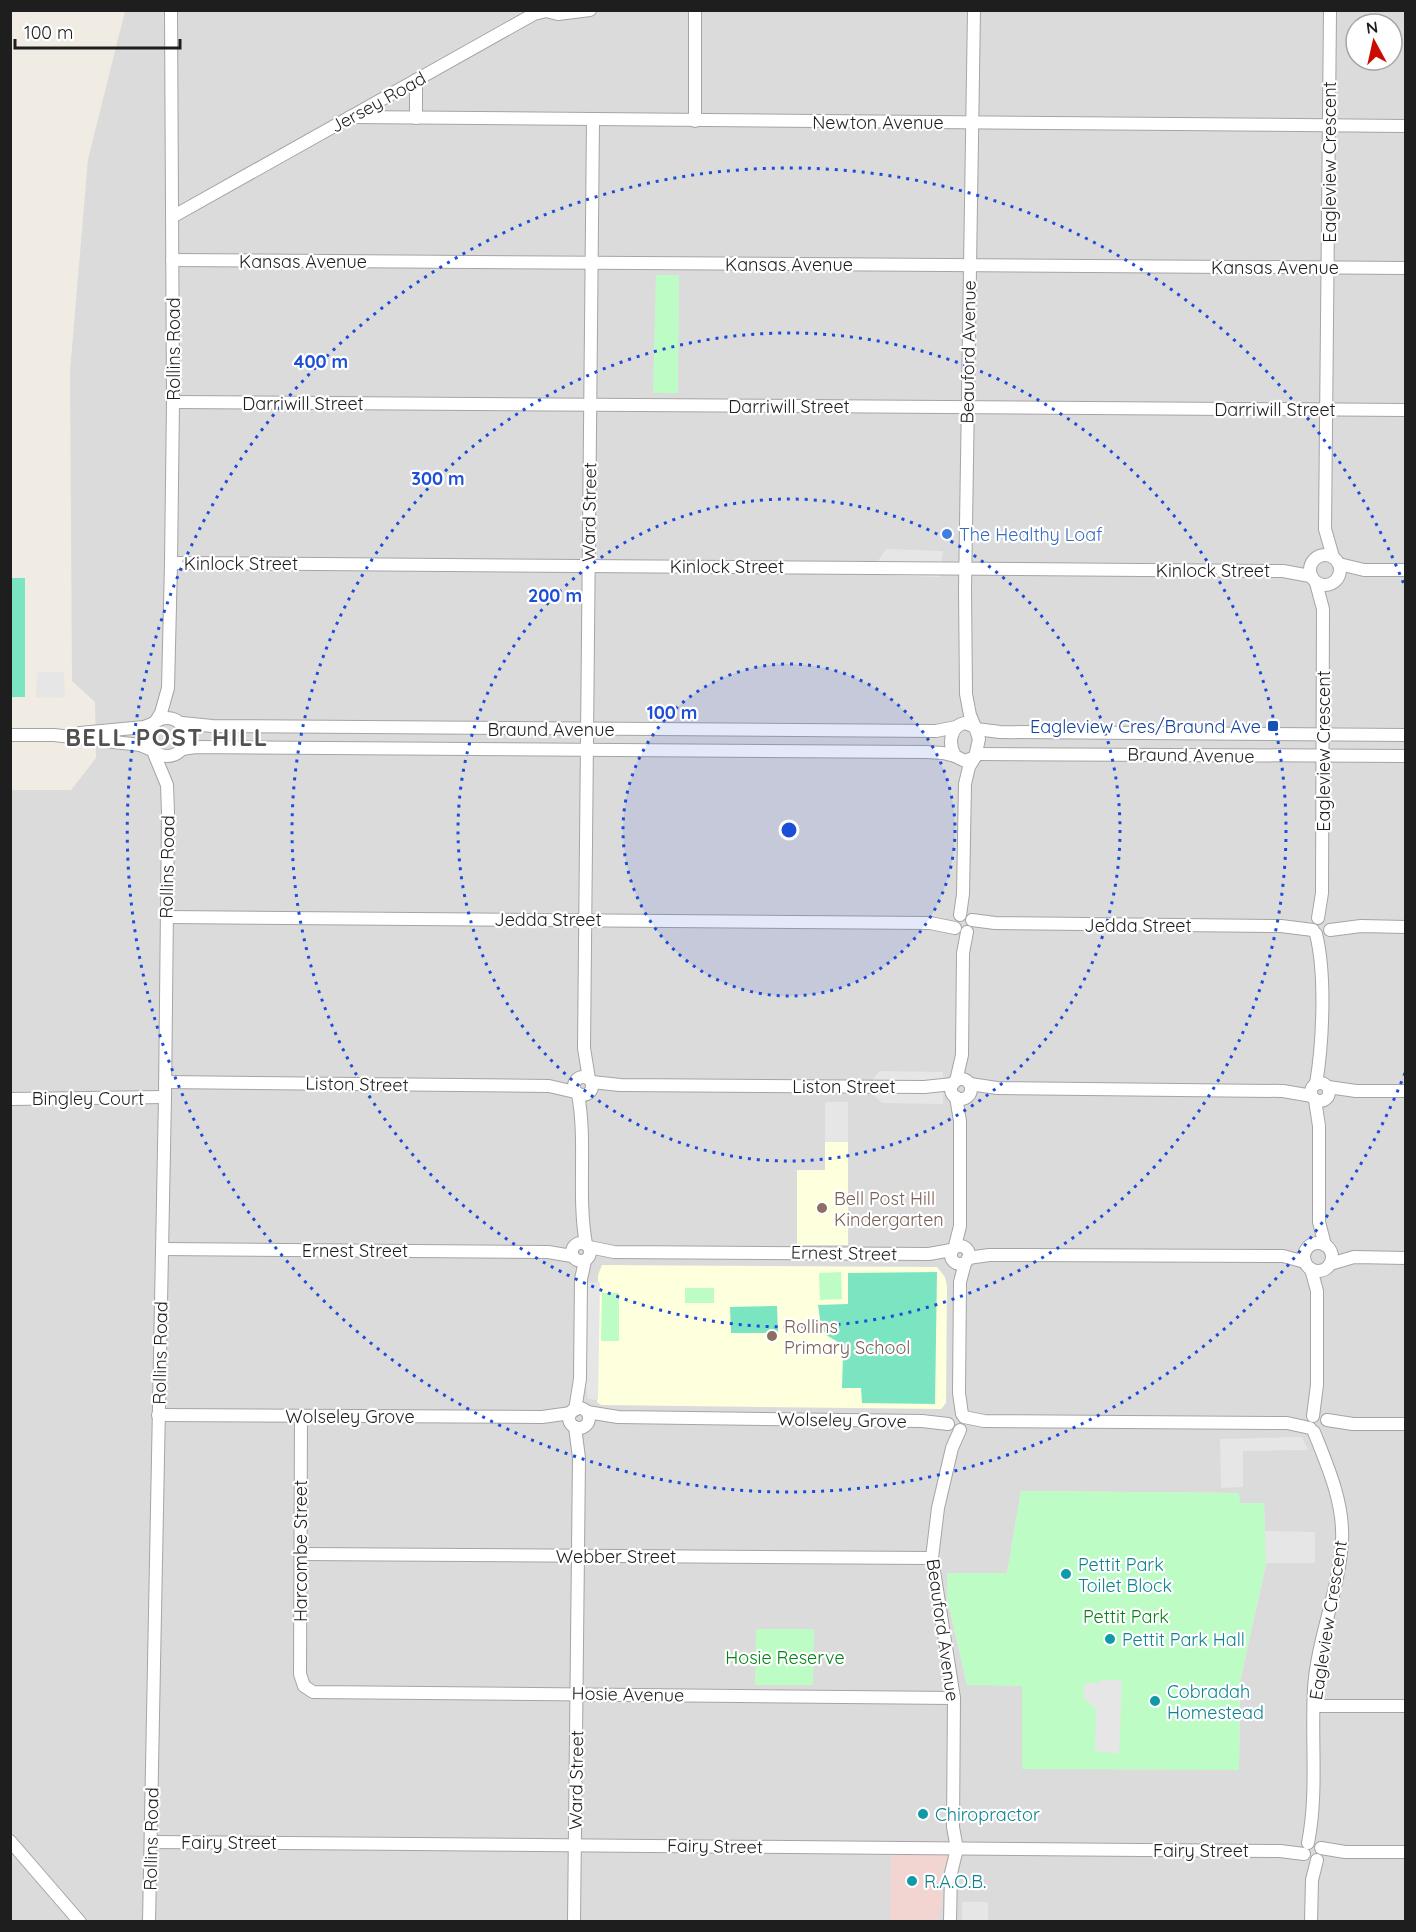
<svg xmlns="http://www.w3.org/2000/svg" width="1416" height="1932" viewBox="0 0 1416 1932" font-family="Quicksand,sans-serif">
	<style>
		.residential { fill: #dcdbdb; fill-rule: evenodd }
		.commercial { fill: #f2d4d1 }
		.education { fill: #fdffdd }
		.park { fill: #bdfdc5 }
		.pitch { fill: #7be5c2 }
		.parking { fill: #e6e6e6 }
		.lines { fill: none; stroke-linecap: round; stroke-linejoin: round }
		.minor-casing { stroke: #a5a5a5; stroke-width: 14 }
		.minor { stroke: #fff; stroke-width: 12 }
		.ring { fill: none; stroke: #1d4ed8; stroke-width: 3; stroke-dasharray: 3 6 }
		.shop-dot { fill: #3f7fe0; stroke: #fff; stroke-width: 2 }
		.transit-dot { fill: #1a4fb4; stroke: #fff; stroke-width: 2 }
		.education-dot { fill: #8d6e63; stroke: #fff; stroke-width: 2 }
		.culture-dot { fill: #0f9aa8; stroke: #fff; stroke-width: 2 }
		.labels { text-anchor: middle; dominant-baseline: central; stroke-width: 4.5; stroke-linejoin: round; paint-order: stroke }
		.street-label { font-size: 18px; fill: #1e1e1e; stroke: #fff }
		.shop-label { font-size: 18px; fill: #366cbe; stroke: #fff; text-anchor: start }
		.transit-label { font-size: 18px; fill: #164399; stroke: #fff; text-anchor: end }
		.education-label { font-size: 18px; fill: #785e54; stroke: #fff; text-anchor: start }
		.culture-label { font-size: 18px; fill: #0d838f; stroke: #fff; text-anchor: start }
		.park-label { font-size: 18px; fill: #038515; stroke: #fff }
		.district-label { font-size: 24px; font-weight: bold; letter-spacing: 1.5px; fill: #515151; stroke: #fff }
		.centre { fill: #1d4ed8; stroke: #fff; stroke-width: 3 }
		.ring-label { font-size: 18px; text-anchor: middle; font-weight: bold; fill: #1d4ed8; stroke: #fff; stroke-width: 4.5; stroke-linejoin: round; paint-order: stroke }
	</style>
	<rect width="100%" height="100%" fill="#f0ece3"/>
	<path class="residential" d="M 125,11 L 1405,11 L 1405,1921 L 11,1922 L 11,790 L 71,790 L 96,758 L 95,702 L 72,681 L 70,371 L 88,159 ZM 1356,24 L 1392,24 L 1392,60 L 1356,60 ZM 1021,1491 L 1238,1493 L 1239,1503 L 1264,1503 L 1266,1564 L 1240,1681 L 1239,1770 L 1022,1685 L 967,1685 L 947,1597 L 947,1573 L 1007,1574 Z"/>
	<path class="commercial" d="M 891,1853 L 949,1854 L 949,1864 L 942,1869 L 942,1907 L 938,1913 L 938,1921 L 890,1922 Z"/>
	<g class="education">
		<path d="M 825,1142 L 848,1142 L 848,1245 L 797,1245 L 797,1170 L 825,1170 Z"/>
		<path d="M 602,1265 L 937,1267 L 945,1277 L 947,1286 L 946,1403 L 941,1409 L 601,1405 L 597,1402 L 598,1275 Z"/>
	</g>
	<g class="park">
		<path d="M 656,275 L 679,275 L 678,393 L 653,393 Z"/>
		<path d="M 841,1272 L 842,1299 L 820,1300 L 819,1273 Z"/>
		<rect x="685" y="1288" width="29" height="15"/>
		<path d="M 602,1293 L 619,1293 L 619,1341 L 601,1341 Z"/>
		<path d="M 1021,1491 L 1239,1493 L 1240,1503 L 1264,1503 L 1266,1564 L 1240,1681 L 1239,1770 L 1022,1769 L 1022,1686 L 967,1685 L 947,1597 L 947,1573 L 1007,1573 Z"/>
		<path d="M 756,1629 L 814,1629 L 813,1685 L 755,1685 Z"/>
	</g>
	<g class="pitch">
		<path d="M 10,578 L 25,578 L 25,697 L 11,697 Z"/>
		<path d="M 937,1272 L 935,1404 L 862,1403 L 861,1388 L 842,1388 L 843,1355 L 838,1342 L 826,1335 L 821,1326 L 818,1305 L 848,1304 L 848,1273 Z"/>
		<path d="M 777,1306 L 778,1333 L 731,1333 L 730,1307 Z"/>
	</g>
	<g class="parking">
		<path d="M 886,549 L 943,551 L 940,577 L 883,575 L 877,567 L 878,561 Z"/>
		<path d="M 37,672 L 64,672 L 65,698 L 36,697 Z"/>
		<path d="M 880,1071 L 943,1072 L 943,1104 L 882,1103 L 871,1092 L 870,1082 Z"/>
		<rect x="825" y="1102" width="23" height="40"/>
		<path d="M 600,1282 L 598,1400 L 588,1399 L 585,1382 L 586,1283 Z"/>
		<path d="M 1302,1437 L 1308,1450 L 1243,1451 L 1243,1487 L 1221,1488 L 1220,1439 Z"/>
		<path d="M 1265,1531 L 1315,1532 L 1315,1563 L 1266,1563 Z"/>
		<path d="M 1102,1680 L 1122,1680 L 1119,1754 L 1095,1751 L 1096,1708 L 1083,1698 L 1085,1683 L 1097,1683 Z"/>
		<rect x="962" y="1902" width="26" height="19"/>
	</g>
	<g class="lines">
		<defs>
			<g id="minor">
				<path d="M 974,10 L 965,590 L 966,694 L 970,715 L 975,727"/>
				<path d="M 1330,10 L 1325,529 L 1333,557"/>
				<path d="M 416,80 L 416,118"/>
				<path d="M 350,117 L 1406,126"/>
				<path d="M 695,121 L 695,10"/>
				<path d="M 172,217 L 534,14 L 546,11 L 558,14 L 590,10"/>
				<path d="M 172,260 L 1406,268"/>
				<path d="M 173,402 L 1406,410"/>
				<circle cx="1325" cy="570" r="15"/>
				<path d="M 171,563 L 1283,571 L 1310,576"/>
				<path d="M 1339,564 L 1364,570 L 1406,570"/>
				<path d="M 1316,583 L 1323,609 L 1322,893 L 1318,918"/>
				<circle cx="167" cy="737" r="19"/>
				<path d="M 156,721 L 161,713 L 168,688 L 171,563 L 173,402 L 171,10"/>
				<path d="M 182,723 L 212,726 L 936,731 L 956,727"/>
				<path d="M 965,723 L 975,727 L 979,739 L 975,757 L 965,761 L 955,756 C 948,744 950,726 965,723 Z"/>
				<path d="M 976,729 L 1000,732 L 1406,735"/>
				<path d="M 80,733 L 144,727 L 154,723"/>
				<path d="M 10,735 L 54,735 L 140,745 L 152,750"/>
				<path d="M 182,749 L 196,747 L 926,752 L 943,753 L 955,756"/>
				<path d="M 976,754 L 1406,756"/>
				<path d="M 960,915 L 963,894 L 965,784 L 969,767 L 975,757"/>
				<path d="M 167,917 L 930,923 L 955,928"/>
				<path d="M 972,920 L 995,923 L 1281,926 L 1313,930"/>
				<path d="M 1330,930 L 1361,926 L 1406,927"/>
				<path d="M 1316,934 C 1326,974 1323,1042 1316,1084"/>
				<circle cx="583" cy="1086" r="9"/>
				<path d="M 589,1079 L 584,1048 L 593,120"/>
				<circle cx="961" cy="1089" r="10"/>
				<path d="M 956,1081 L 962,1055 L 963,953 L 967,932"/>
				<path d="M 165,1082 L 549,1086 L 575,1092"/>
				<path d="M 592,1082 L 620,1085 L 924,1087 L 953,1084"/>
				<circle cx="1320" cy="1092" r="9"/>
				<path d="M 970,1084 L 997,1088 L 1283,1091 L 1312,1096"/>
				<path d="M 1328,1087 L 1356,1091 L 1406,1091"/>
				<path d="M 578,1094 C 587,1144 577,1194 586,1244"/>
				<path d="M 10,1099 L 165,1097"/>
				<path d="M 1315,1100 L 1319,1126 L 1319,1222 L 1325,1245"/>
				<circle cx="581" cy="1252" r="9"/>
				<circle cx="1318" cy="1257" r="14"/>
				<circle cx="960" cy="1255" r="9"/>
				<path d="M 955,1246 L 960,1226 L 960,1121 L 956,1097"/>
				<path d="M 589,1247 L 614,1252 L 929,1254 L 951,1250"/>
				<path d="M 162,1249 L 548,1252 L 572,1256"/>
				<path d="M 968,1258 L 989,1255 L 1283,1256 L 1305,1262"/>
				<path d="M 1330,1264 L 1354,1257 L 1406,1258"/>
				<path d="M 1311,1269 L 1317,1291 L 1317,1385 L 1313,1416"/>
				<circle cx="579" cy="1418" r="10"/>
				<path d="M 575,1410 L 580,1379 L 581,1279 L 585,1261"/>
				<path d="M 587,1412 L 618,1417 L 922,1421 L 948,1424"/>
				<path d="M 962,1414 L 959,1393 L 960,1282 L 965,1263"/>
				<path d="M 158,1415 L 542,1417 L 571,1413"/>
				<path d="M 301,1416 L 300,1674 L 304,1686 L 313,1692 L 954,1698"/>
				<path d="M 964,1417 L 984,1421 L 1287,1423 L 1310,1428"/>
				<path d="M 1327,1420 L 1353,1424 L 1406,1424"/>
				<path d="M 300,1554 L 932,1558"/>
				<path d="M 1314,1706 L 1406,1706"/>
				<path d="M 10,1841 L 80,1922"/>
				<path d="M 151,1842 L 1280,1851 L 1304,1854"/>
				<path d="M 1308,1843 C 1318,1793 1311,1740 1314,1689 C 1317,1639 1339,1592 1342,1541 C 1344,1503 1328,1467 1314,1432"/>
				<path d="M 1321,1848 L 1345,1852 L 1406,1852"/>
				<path d="M 149,1922 L 165,1097 L 168,813 L 167,785 L 153,751"/>
				<path d="M 574,1922 L 579,1458 L 575,1427"/>
				<path d="M 950,1922 L 951,1873 L 957,1849 L 953,1827 L 954,1698 L 932,1558 L 938,1508 L 952,1448 L 960,1430"/>
				<path d="M 1311,1922 L 1312,1880 L 1317,1860"/>
			</g>
		</defs>
		<use href="#minor" class="minor-casing"/>
		<use href="#minor" class="minor"/>
	</g>
	<circle cx="789" cy="830" r="166" fill="#1d4ed8" fill-opacity=".12"/>
	<g class="ring">
		<circle cx="789" cy="830" r="166"/>
		<circle cx="789" cy="830" r="331"/>
		<circle cx="789" cy="830" r="497"/>
		<path d="M1405 1073A662 662 0 1 1 1405 587"/>
	</g>
	<circle class="shop-dot" cx="947" cy="534" r="6"/>
	<rect class="transit-dot" x="1267" y="720" width="12" height="12" rx="3"/>
	<g class="education-dot">
		<circle cx="822" cy="1208" r="6"/>
		<circle cx="772" cy="1336" r="6"/>
	</g>
	<g class="culture-dot">
		<circle cx="1066" cy="1574" r="6"/>
		<circle cx="1110" cy="1639" r="6"/>
		<circle cx="1155" cy="1701" r="6"/>
		<circle cx="923" cy="1814" r="6"/>
		<circle cx="912" cy="1881" r="6"/>
	</g>
	<g class="labels">
		<g class="street-label">
			<text transform="translate(378 102) rotate(-29)">Jersey Road</text>
			<text x="878" y="122">Newton Avenue</text>
			<text transform="translate(1329 162) rotate(-90)">Eagleview Crescent</text>
			<text x="303" y="261">Kansas Avenue</text>
			<text x="789" y="264">Kansas Avenue</text>
			<text x="1275" y="267">Kansas Avenue</text>
			<text transform="translate(173 349) rotate(-90)">Rollins Road</text>
			<text transform="translate(968 352) rotate(-89)">Beauford Avenue</text>
			<text x="303" y="403">Darriwill Street</text>
			<text x="789" y="406">Darriwill Street</text>
			<text x="1275" y="409">Darriwill Street</text>
			<text transform="translate(589 512) rotate(-89)">Ward Street</text>
			<text x="241" y="563">Kinlock Street</text>
			<text x="727" y="566">Kinlock Street</text>
			<text x="1213" y="570">Kinlock Street</text>
			<text x="551" y="729">Braund Avenue</text>
			<text transform="translate(1323 751) rotate(-90)">Eagleview Crescent</text>
			<text transform="translate(1191 755) rotate(1)">Braund Avenue</text>
			<text transform="translate(167 867) rotate(-89)">Rollins Road</text>
			<text x="548" y="919">Jedda Street</text>
			<text x="1138" y="925">Jedda Street</text>
			<text transform="translate(357 1084) rotate(1)">Liston Street</text>
			<text x="844" y="1086">Liston Street</text>
			<text x="88" y="1098">Bingley Court</text>
			<text x="355" y="1250">Ernest Street</text>
			<text transform="translate(844 1253) rotate(1)">Ernest Street</text>
			<text transform="translate(160 1353) rotate(-89)">Rollins Road</text>
			<text x="350" y="1416">Wolseley Grove</text>
			<text transform="translate(842 1420) rotate(1)">Wolseley Grove</text>
			<text transform="translate(300 1551) rotate(-90)">Harcombe Street</text>
			<text x="616" y="1556">Webber Street</text>
			<text transform="translate(1328 1620) rotate(-81)">Eagleview Crescent</text>
			<text transform="translate(943 1630) rotate(82)">Beauford Avenue</text>
			<text transform="translate(628 1694) rotate(1)">Hosie Avenue</text>
			<text transform="translate(576 1780) rotate(-89)">Ward Street</text>
			<text transform="translate(151 1839) rotate(-89)">Rollins Road</text>
			<text x="229" y="1842">Fairy Street</text>
			<text transform="translate(715 1846) rotate(1)">Fairy Street</text>
			<text x="1201" y="1850">Fairy Street</text>
		</g>
		<g class="shop-label">
			<text x="959" y="534">The Healthy Loaf</text>
		</g>
		<g class="transit-label">
			<text x="1261" y="726">Eagleview Cres/Braund Ave</text>
		</g>
		<g class="education-label">
			<text x="834" y="1198">Bell Post Hill<tspan x="834" dy="21">Kindergarten</tspan></text>
			<text x="784" y="1326">Rollins<tspan x="784" dy="21">Primary School</tspan></text>
		</g>
		<g class="culture-label">
			<text x="1078" y="1564">Pettit Park<tspan x="1078" dy="21">Toilet Block</tspan></text>
			<text x="1122" y="1639">Pettit Park Hall</text>
			<text x="1167" y="1691">Cobradah<tspan x="1167" dy="21">Homestead</tspan></text>
			<text x="935" y="1814">Chiropractor</text>
			<text x="924" y="1881">R.A.O.B.</text>
		</g>
		<g class="park-label">
			<text x="1126" y="1616">Pettit Park</text>
			<text x="785" y="1657">Hosie Reserve</text>
		</g>
		<g class="district-label">
			<text x="167" y="737">BELL POST HILL</text>
		</g>
	</g>
	<circle cx="789" cy="830" r="9" class="centre"/>
	<g class="ring-label">
		<text x="321" y="368">400 m</text>
		<text x="438" y="485">300 m</text>
		<text x="555" y="602">200 m</text>
		<text x="672" y="719">100 m</text>
	</g>
	<rect width="1416" height="1932" fill="none" stroke="#1e1e1e" stroke-width="24"/>
	<g transform="translate(1374 42) rotate(352)"><circle r="28" fill="#ffffff" stroke="#a5a5a5" stroke-width="1.5"/>
	<path d="M0-4.5L10 22L0 15L-10 22Z" fill="#cc0b00"/>
	<text y="-9" font-size="16" font-weight="bold" text-anchor="middle" fill="#1e1e1e">N</text>
	</g>
	<path d="M15 39v9h165v-9" fill="none" stroke="#1e1e1e" stroke-width="3"/>
	<text x="24" y="39" font-size="18" fill="#1e1e1e" stroke="#ffffff" stroke-width="4.5" paint-order="stroke">100 m</text>
</svg>
